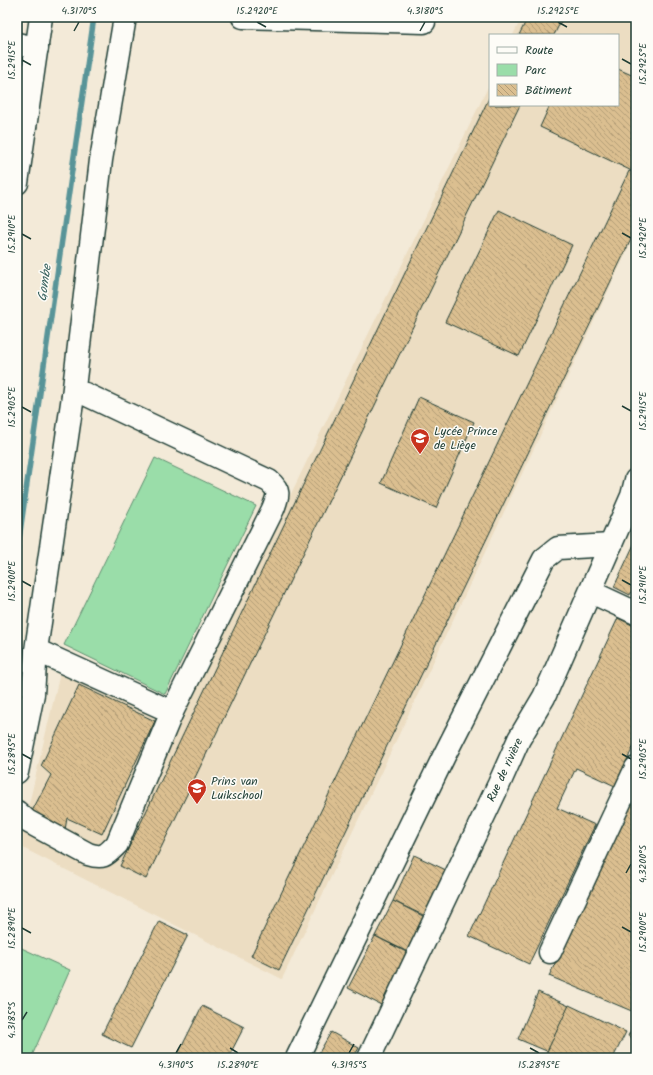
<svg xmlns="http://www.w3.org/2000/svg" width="653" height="1075" viewBox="0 0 653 1075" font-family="Kalam,sans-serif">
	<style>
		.built { fill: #ecddc2 }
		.green { fill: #9adda9; stroke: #5c8d6e }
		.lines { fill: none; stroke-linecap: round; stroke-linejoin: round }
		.stream { stroke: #599498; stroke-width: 5.5 }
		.building { fill: url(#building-back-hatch); stroke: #1f3d34 }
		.minor-casing { stroke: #1f3d34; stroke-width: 25 }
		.minor { stroke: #fdfcf7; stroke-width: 22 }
		.ticks { fill: none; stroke: #1f3d34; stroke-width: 1.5 }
		.labels { text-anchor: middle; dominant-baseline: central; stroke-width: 3; stroke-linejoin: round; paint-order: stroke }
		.poi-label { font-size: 12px; fill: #1f3d34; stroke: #fdfcf7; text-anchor: start }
		.street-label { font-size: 12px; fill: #1f3d34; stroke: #fdfcf7 }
		.water-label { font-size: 13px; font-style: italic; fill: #37615e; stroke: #fdfcf7 }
		.neatline { fill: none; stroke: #1f3d34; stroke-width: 1.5 }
		.ticks-label { font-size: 10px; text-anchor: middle; fill: #1f3d34 }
	</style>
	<defs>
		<pattern id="building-back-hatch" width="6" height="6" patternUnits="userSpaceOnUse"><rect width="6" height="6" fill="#dbbf90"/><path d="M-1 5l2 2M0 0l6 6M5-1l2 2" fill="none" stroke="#b19c76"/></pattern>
	</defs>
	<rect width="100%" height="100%" fill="#f3ead8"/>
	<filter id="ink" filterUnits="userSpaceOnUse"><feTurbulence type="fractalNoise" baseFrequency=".025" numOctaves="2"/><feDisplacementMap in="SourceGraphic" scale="8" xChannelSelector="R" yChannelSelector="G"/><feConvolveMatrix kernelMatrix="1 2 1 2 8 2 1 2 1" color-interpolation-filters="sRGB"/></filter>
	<g filter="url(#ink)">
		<path class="built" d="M 522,17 L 636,17 L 636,232 L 385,764 L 282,979 L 19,846 L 61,669 L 179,725 L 490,83 L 490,105 L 618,105 L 618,35 L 513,35 Z"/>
		<g class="green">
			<path d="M 155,458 L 256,506 L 165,694 L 64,645 Z"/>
			<path d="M 17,946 L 70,970 L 31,1058 L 17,1058 Z"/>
		</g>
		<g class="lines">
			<path class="stream" d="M 17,553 L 94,17"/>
		</g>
		<g class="building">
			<rect x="17" y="17" width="3" height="16"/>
			<path d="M 528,17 L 563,17 L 554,35 L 519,35 Z"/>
			<path d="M 618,69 L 636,77 L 636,173 L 540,127 L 550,105 L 618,105 Z"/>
			<path d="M 490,96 L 490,105 L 520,105 L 146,879 L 120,866 Z"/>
			<path d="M 629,171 L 636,174 L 636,229 L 279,970 L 251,956 Z"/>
			<path d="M 499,210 L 572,245 L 519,356 L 445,322 Z"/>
			<path d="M 419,397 L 474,422 L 436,508 L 381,483 Z"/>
			<path d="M 636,540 L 636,583 L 630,595 L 614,587 Z"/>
			<path d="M 618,618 L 636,627 L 636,741 L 615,786 L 576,768 L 557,808 L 595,825 L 529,964 L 469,936 Z"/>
			<path d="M 79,685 L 155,721 L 102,834 L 67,818 L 65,830 L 31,813 L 51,775 L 41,766 Z"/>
			<path d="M 636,794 L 636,1007 L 634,1012 L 549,976 Z"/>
			<path d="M 414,855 L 446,870 L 425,916 L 393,901 Z"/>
			<path d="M 393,901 L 429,919 L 412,954 L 375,936 Z"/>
			<path d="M 159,921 L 188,935 L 131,1048 L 102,1034 Z"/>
			<path d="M 375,936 L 410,954 L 383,1006 L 348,988 Z"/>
			<path d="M 538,992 L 569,1006 L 549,1052 L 518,1039 Z"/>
			<path d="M 569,1005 L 626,1032 L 613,1058 L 544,1058 Z"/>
			<path d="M 202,1006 L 244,1027 L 228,1058 L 176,1058 Z"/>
			<path d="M 636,1020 L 636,1040 L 628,1036 Z"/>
			<path d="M 331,1032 L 359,1048 L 353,1058 L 316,1058 Z"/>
		</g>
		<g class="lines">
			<defs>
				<g id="minor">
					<path d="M 243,17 L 424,22"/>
					<path d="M 17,44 L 37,48"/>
					<path d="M 17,183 L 41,17"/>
					<path d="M 73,396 L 101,160 L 125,17"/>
					<path d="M 591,592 L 636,613"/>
					<path d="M 17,772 L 33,694 L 36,650 L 73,396 L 78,393 L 85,394 L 269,481 C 281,491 278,496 273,509 L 172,712 L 36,650"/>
					<path d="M 17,812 L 27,821 L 88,854 C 104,859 106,855 117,844 L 172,712"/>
					<path d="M 550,952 L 636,768"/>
					<path d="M 297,1058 L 444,756 L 544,559 L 558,548 L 611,545"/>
					<path d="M 369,1058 L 499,784 L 519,739 L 544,697 L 632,496 L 636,480"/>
				</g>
			</defs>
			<use href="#minor" class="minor-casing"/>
			<use href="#minor" class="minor"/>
		</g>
	</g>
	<path class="ticks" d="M 257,22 L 266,27M 558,22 L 567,27M 74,31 L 79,22M 420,31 L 425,22M 622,59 L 631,64M 22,60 L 31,65M 622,233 L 631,238M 22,234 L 31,239M 622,406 L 631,411M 22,407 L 31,412M 622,580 L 631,585M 22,581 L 31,586M 22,754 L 31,759M 622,754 L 631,759M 626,873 L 631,864M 622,927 L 631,932M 22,928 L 31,933M 22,1020 L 27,1012M 230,1048 L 238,1053M 530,1048 L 539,1053M 176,1053 L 181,1044M 349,1053 L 354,1044"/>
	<defs>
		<symbol id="school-pin" viewBox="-11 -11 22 30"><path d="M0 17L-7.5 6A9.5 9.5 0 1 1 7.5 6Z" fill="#c8321e" stroke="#fdfcf7"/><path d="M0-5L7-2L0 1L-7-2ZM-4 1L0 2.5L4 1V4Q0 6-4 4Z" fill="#fff"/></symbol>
	</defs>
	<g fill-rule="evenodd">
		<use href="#school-pin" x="409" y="427" width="22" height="30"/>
		<use href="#school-pin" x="186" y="777" width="22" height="30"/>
	</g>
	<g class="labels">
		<g class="poi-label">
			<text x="434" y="431">Lycée Prince<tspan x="434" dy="14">de Liège</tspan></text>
			<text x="211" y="781">Prins van<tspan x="211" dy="14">Luikschool</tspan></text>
		</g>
		<g class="street-label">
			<text transform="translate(505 770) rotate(-65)">Rue de rivière</text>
		</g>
		<g class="water-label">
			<text transform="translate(45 283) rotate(-82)">Gombe</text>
		</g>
	</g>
	<rect width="653" height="1075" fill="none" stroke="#fdfcf7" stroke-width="44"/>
	<rect x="489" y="34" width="130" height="72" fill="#fdfcf7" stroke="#a4b0a9"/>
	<rect x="497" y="47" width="20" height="6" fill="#fdfcf7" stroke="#a4b0a9"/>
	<text x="525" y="54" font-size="12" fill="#1f3d34">Route</text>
	<rect x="497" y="64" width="20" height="12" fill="#9adda9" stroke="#a4b0a9"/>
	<text x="525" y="74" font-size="12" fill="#1f3d34">Parc</text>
	<rect x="497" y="84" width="20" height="12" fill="url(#building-back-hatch)" stroke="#a4b0a9"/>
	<text x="525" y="94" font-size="12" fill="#1f3d34">Bâtiment</text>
	<rect x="22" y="22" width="609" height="1031" class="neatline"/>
	<g class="ticks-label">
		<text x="79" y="14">4.3170°S</text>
		<text x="257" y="14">15.2920°E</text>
		<text x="425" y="14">4.3180°S</text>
		<text x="558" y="14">15.2925°E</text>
		<text transform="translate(11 60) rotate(-90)" y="4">15.2915°E</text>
		<text transform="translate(642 64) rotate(-90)" y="4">15.2925°E</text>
		<text transform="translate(11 234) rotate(-90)" y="4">15.2910°E</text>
		<text transform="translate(642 238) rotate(-90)" y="4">15.2920°E</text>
		<text transform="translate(11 407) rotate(-90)" y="4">15.2905°E</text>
		<text transform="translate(642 411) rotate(-90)" y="4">15.2915°E</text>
		<text transform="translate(11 581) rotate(-90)" y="4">15.2900°E</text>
		<text transform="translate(642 585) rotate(-90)" y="4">15.2910°E</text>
		<text transform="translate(11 754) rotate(-90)" y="4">15.2895°E</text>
		<text transform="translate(642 759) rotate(-90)" y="4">15.2905°E</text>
		<text transform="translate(642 864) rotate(-90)" y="4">4.3200°S</text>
		<text transform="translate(11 928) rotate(-90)" y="4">15.2890°E</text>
		<text transform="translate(642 932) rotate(-90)" y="4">15.2900°E</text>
		<text transform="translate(11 1020) rotate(-90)" y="4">4.3185°S</text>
		<text x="176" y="1068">4.3190°S</text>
		<text x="238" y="1068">15.2890°E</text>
		<text x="349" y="1068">4.3195°S</text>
		<text x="539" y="1068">15.2895°E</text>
	</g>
</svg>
